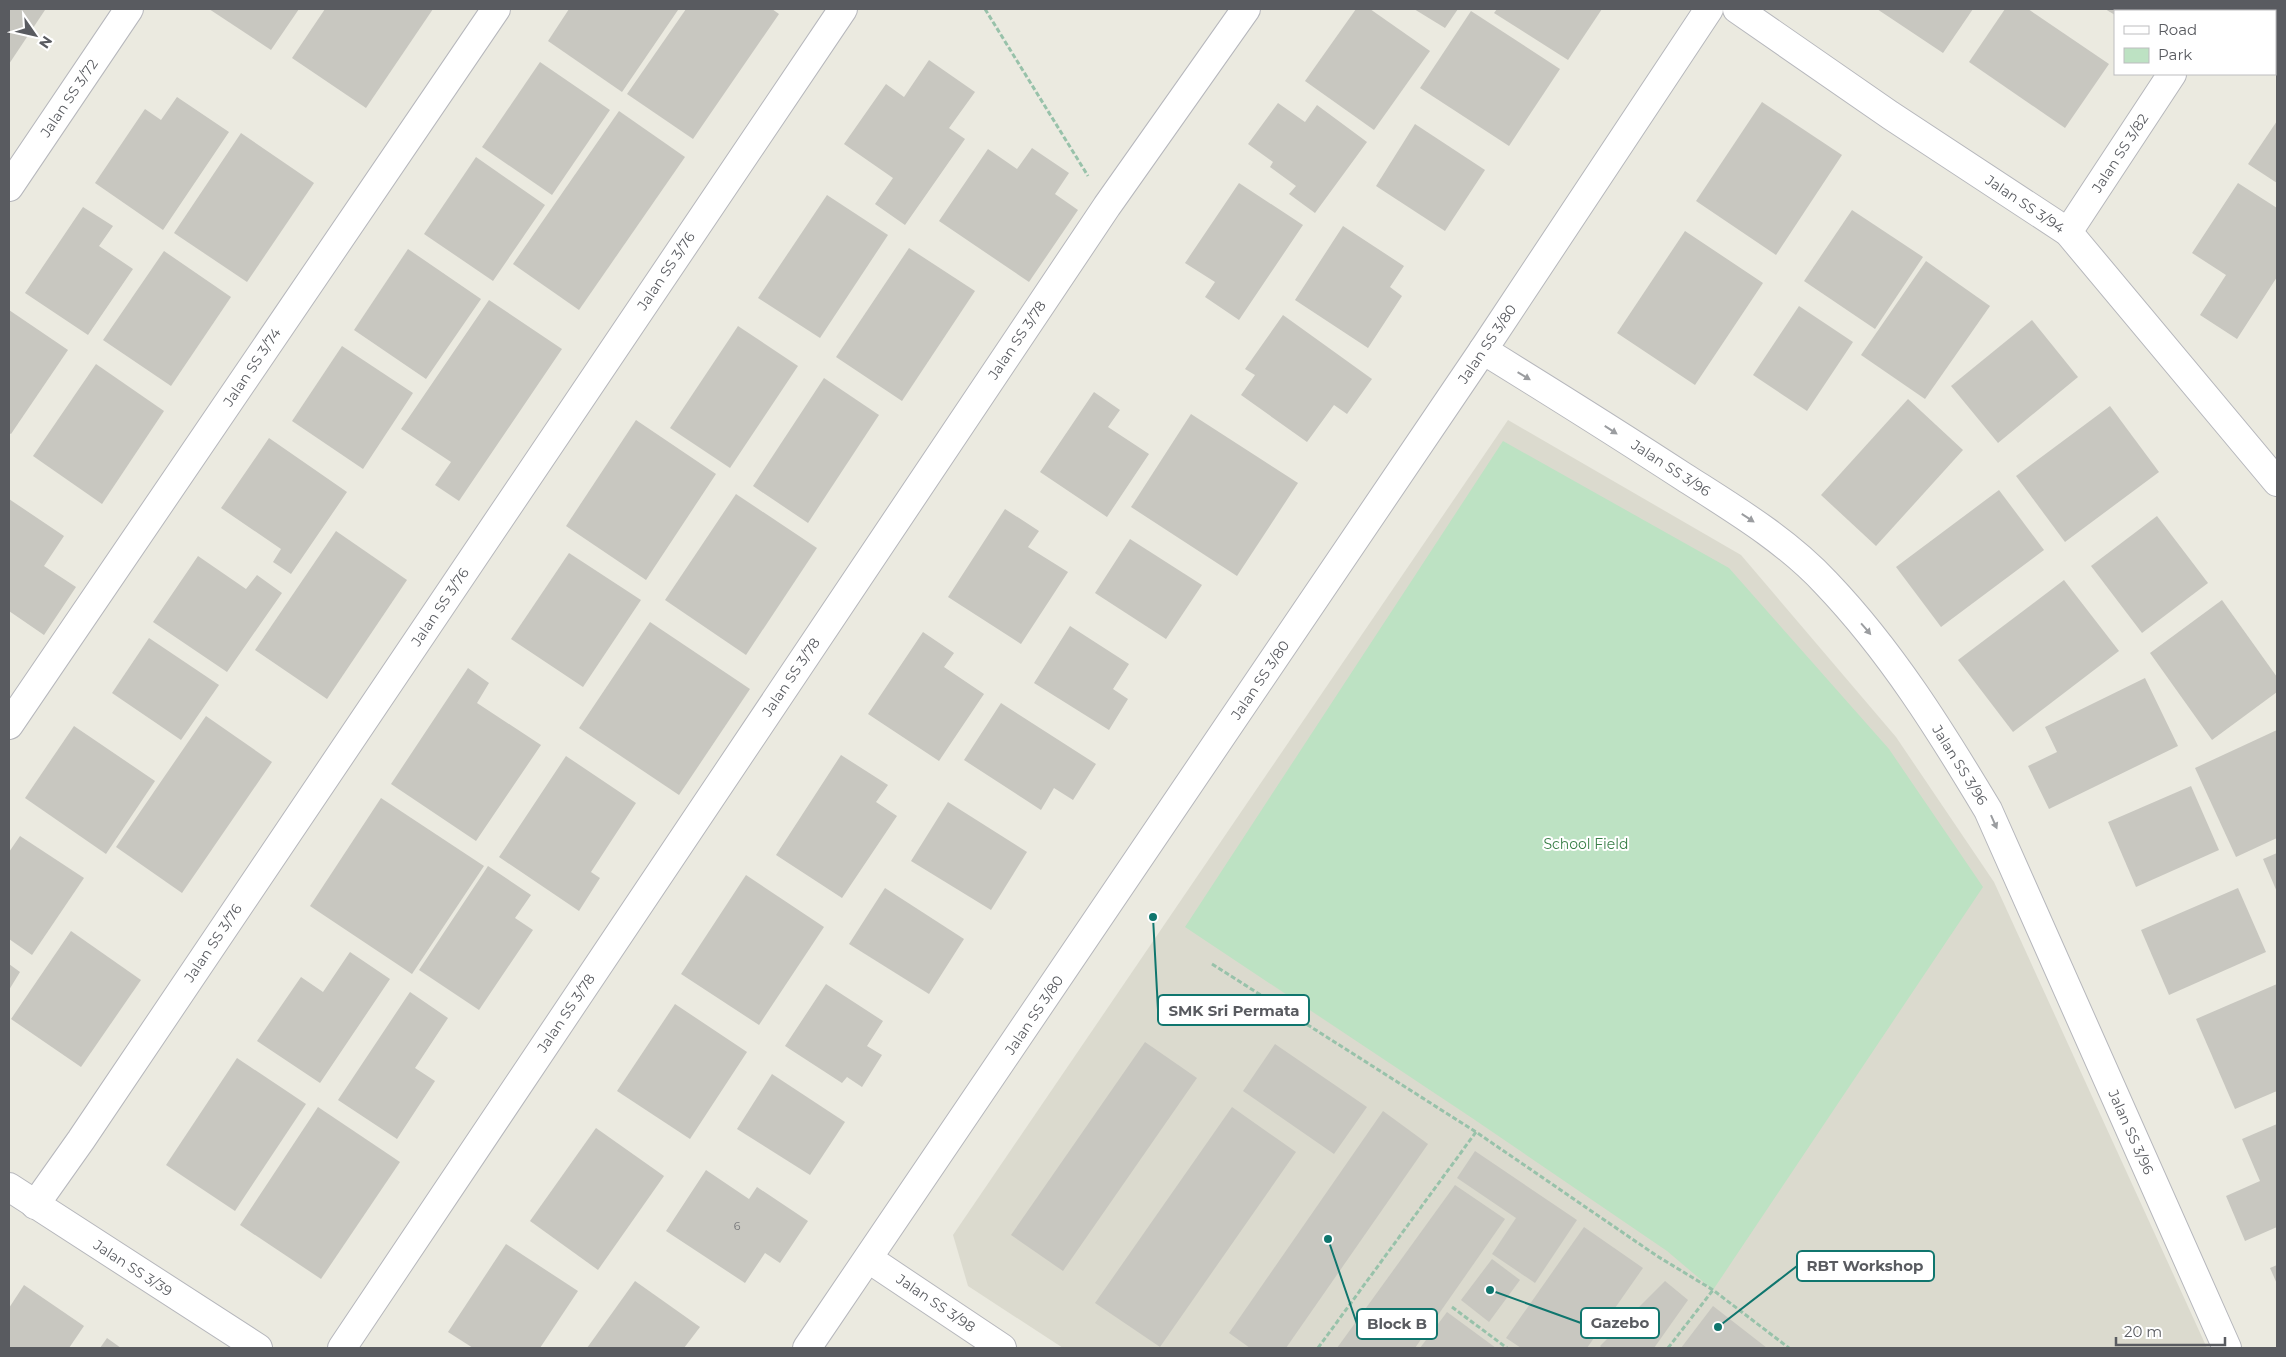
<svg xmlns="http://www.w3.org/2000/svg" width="2286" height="1357" viewBox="0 0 2286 1357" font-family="Montserrat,sans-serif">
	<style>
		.education { fill: #dbdace }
		.green { fill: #bde2c3 }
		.building { fill: #c8c7c0 }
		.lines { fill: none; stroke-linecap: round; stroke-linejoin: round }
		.minor-casing { stroke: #b6b7bc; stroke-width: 30 }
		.tertiary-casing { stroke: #b6b7bc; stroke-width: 30 }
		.path { stroke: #98c2aa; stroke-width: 3; stroke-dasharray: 5 2.5; stroke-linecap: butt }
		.minor { stroke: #fff; stroke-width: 28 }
		.tertiary { stroke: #fff; stroke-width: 28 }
		.oneway { fill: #9b9da0 }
		.labels { text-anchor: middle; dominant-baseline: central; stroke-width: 4; stroke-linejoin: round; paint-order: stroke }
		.number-label { font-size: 11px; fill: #757678 }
		.street-label { font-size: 14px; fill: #595b60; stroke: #fff }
		.park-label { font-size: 14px; fill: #397f47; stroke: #fff }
		.leader { fill: none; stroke: #0f766e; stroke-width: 2 }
		.callout-dot { fill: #0f766e; stroke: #fff; stroke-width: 2 }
		.callout { fill: #fff; stroke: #0f766e; stroke-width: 2 }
		.callout-label { font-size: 15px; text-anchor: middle; font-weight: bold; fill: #595b60 }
	</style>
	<rect width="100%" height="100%" fill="#ebeae0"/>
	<path class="education" d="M 1508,420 L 1741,555 L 1896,737 L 1994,882 L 2207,1348 L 1063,1348 L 968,1286 L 953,1235 Z"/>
	<path class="green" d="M 1503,441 L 1729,568 L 1889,749 L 1983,887 L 1713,1290 L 1667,1251 L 1472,1118 L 1185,927 Z"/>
	<g class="building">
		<path d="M 9,9 L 45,10 L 9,64 Z"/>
		<path d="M 209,9 L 299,9 L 271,50 Z"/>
		<path d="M 325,9 L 433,9 L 366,108 L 292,58 Z"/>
		<path d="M 569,9 L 676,9 L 678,10 L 622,92 L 548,41 Z"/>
		<path d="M 686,9 L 772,9 L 779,14 L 693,139 L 627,94 Z"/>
		<path d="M 1356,9 L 1370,9 L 1430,51 L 1374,130 L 1305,81 Z"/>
		<path d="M 1414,9 L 1458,9 L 1445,28 Z"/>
		<path d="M 1497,9 L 1602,9 L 1568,60 L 1494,13 Z"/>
		<path d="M 1877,9 L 1973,9 L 1943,53 Z"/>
		<path d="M 2005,9 L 2028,9 L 2109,64 L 2065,128 L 1969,62 Z"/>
		<path d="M 2105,9 L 2131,9 L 2129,11 L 2115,11 L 2115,15 Z"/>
		<path d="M 1471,11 L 1560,69 L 1509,146 L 1420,88 Z"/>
		<path d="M 929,60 L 975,92 L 949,128 L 965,139 L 905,225 L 875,204 L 893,178 L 844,144 L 886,84 L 904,97 Z"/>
		<path d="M 540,62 L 610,110 L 552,195 L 482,147 Z"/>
		<path d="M 177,97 L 229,132 L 163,230 L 95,183 L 145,109 L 161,120 Z"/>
		<path d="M 1762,102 L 1842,155 L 1776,255 L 1696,201 Z"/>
		<path d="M 1278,103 L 1305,122 L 1317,105 L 1367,142 L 1315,213 L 1289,194 L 1296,186 L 1270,167 L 1273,162 L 1248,144 Z"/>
		<path d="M 619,111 L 685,157 L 579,310 L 513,264 Z"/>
		<path d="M 2277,121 L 2277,183 L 2248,164 Z"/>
		<path d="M 1415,124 L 1485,170 L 1445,231 L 1376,186 Z"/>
		<path d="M 241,133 L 314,183 L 247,282 L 174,233 Z"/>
		<path d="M 1032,148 L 1069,173 L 1055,194 L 1078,210 L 1029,282 L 939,221 L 988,149 L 1017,169 Z"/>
		<path d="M 476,157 L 545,205 L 493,281 L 424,234 Z"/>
		<path d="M 1239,183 L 1303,225 L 1239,320 L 1205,297 L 1215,282 L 1185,263 Z"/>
		<path d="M 2238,183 L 2277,208 L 2277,277 L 2237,339 L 2200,315 L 2226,275 L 2192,253 Z"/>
		<path d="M 827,195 L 888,235 L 820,338 L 758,298 Z"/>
		<path d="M 83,207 L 113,226 L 99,246 L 133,269 L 88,335 L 25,293 Z"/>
		<path d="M 1852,210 L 1923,257 L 1875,329 L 1804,281 Z"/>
		<path d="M 1343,226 L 1404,266 L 1390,287 L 1402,296 L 1368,348 L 1295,300 Z"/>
		<path d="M 1685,231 L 1763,283 L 1695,385 L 1617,333 Z"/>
		<path d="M 909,248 L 975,291 L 902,401 L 836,357 Z"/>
		<path d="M 408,249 L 481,299 L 426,379 L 354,330 Z"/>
		<path d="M 164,251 L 231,297 L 171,386 L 103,340 Z"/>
		<path d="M 1926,261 L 1990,306 L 1925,399 L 1861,355 Z"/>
		<path d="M 489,300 L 562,349 L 459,501 L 435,485 L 451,462 L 401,429 Z"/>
		<path d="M 1799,306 L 1853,342 L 1807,411 L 1753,375 Z"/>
		<path d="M 9,310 L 68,350 L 11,434 L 9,433 Z"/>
		<path d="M 1283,315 L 1372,379 L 1347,414 L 1334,405 L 1307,442 L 1241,395 L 1255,375 L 1245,369 Z"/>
		<path d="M 2032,320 L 2078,377 L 1998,443 L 1951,386 Z"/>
		<path d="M 738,326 L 798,366 L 730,468 L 670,428 Z"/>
		<path d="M 342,346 L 413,393 L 363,469 L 292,421 Z"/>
		<path d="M 96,364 L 164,411 L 102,504 L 33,456 Z"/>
		<path d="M 824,378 L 879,415 L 808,523 L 753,486 Z"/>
		<path d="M 1094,392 L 1120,410 L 1108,427 L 1149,454 L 1107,517 L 1040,472 Z"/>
		<path d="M 1908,399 L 1963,450 L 1876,546 L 1821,495 Z"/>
		<path d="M 2110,406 L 2159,472 L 2065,542 L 2016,476 Z"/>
		<path d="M 1191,414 L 1298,483 L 1237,576 L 1131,507 Z"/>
		<path d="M 636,420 L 716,474 L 646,580 L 566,526 Z"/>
		<path d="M 269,438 L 347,492 L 291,574 L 273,562 L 281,549 L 221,508 Z"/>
		<path d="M 1999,490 L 2044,550 L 1941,627 L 1896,567 Z"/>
		<path d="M 736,494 L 817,548 L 746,655 L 665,600 Z"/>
		<path d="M 9,499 L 64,536 L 44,566 L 76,587 L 44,635 L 9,611 Z"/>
		<path d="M 1005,509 L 1039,531 L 1028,547 L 1068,572 L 1021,644 L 948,597 Z"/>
		<path d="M 2157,516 L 2208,583 L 2142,633 L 2091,566 Z"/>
		<path d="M 336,531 L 407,580 L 327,699 L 255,650 Z"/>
		<path d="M 1130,539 L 1202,585 L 1166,639 L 1095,593 Z"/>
		<path d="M 569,553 L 641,600 L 583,687 L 511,639 Z"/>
		<path d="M 198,556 L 246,589 L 257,575 L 282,593 L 227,672 L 153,622 Z"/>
		<path d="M 2064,580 L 2119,651 L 2013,732 L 1958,660 Z"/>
		<path d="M 2222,600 L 2277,677 L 2277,692 L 2212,740 L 2150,653 Z"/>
		<path d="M 650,622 L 750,689 L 679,795 L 579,728 Z"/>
		<path d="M 1070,626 L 1129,664 L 1113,689 L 1128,699 L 1109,730 L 1034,683 Z"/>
		<path d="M 923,632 L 954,653 L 944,667 L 984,694 L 939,761 L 868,714 Z"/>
		<path d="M 149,638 L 219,685 L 181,740 L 112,693 Z"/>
		<path d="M 468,668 L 489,683 L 477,703 L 541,745 L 476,841 L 391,784 Z"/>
		<path d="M 2145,678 L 2178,746 L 2049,809 L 2028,766 L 2057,752 L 2045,727 Z"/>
		<path d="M 1001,703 L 1096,764 L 1073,800 L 1054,788 L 1041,810 L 964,760 Z"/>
		<path d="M 206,716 L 272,762 L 182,893 L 116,847 Z"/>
		<path d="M 74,726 L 155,781 L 106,854 L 25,798 Z"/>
		<path d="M 2277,730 L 2277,838 L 2236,857 L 2195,768 Z"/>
		<path d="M 841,755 L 888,785 L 876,802 L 897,816 L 842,898 L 776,855 Z"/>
		<path d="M 566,756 L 636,803 L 591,872 L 600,878 L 579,911 L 499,857 Z"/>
		<path d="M 2191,786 L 2219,850 L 2136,887 L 2108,822 Z"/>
		<path d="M 381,798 L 484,866 L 412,974 L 310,906 Z"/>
		<path d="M 948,802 L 1027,852 L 991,910 L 911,861 Z"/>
		<path d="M 20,836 L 84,878 L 32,955 L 9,939 L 9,852 Z"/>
		<path d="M 2277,853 L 2277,892 L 2263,859 Z"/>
		<path d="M 488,866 L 531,895 L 515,918 L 533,930 L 479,1010 L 419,970 Z"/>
		<path d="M 746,875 L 824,927 L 759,1025 L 681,974 Z"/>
		<path d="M 885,888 L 964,939 L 929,994 L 849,944 Z"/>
		<path d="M 2238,888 L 2266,952 L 2169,995 L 2141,930 Z"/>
		<path d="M 71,931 L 141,980 L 81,1067 L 11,1019 Z"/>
		<path d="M 350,952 L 390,979 L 320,1083 L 257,1041 L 301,977 L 323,992 Z"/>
		<path d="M 9,964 L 20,972 L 9,990 Z"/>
		<path d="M 826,984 L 883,1021 L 867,1046 L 882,1055 L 862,1087 L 847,1077 L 842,1083 L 785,1046 Z"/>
		<path d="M 2277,984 L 2277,1091 L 2235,1109 L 2196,1019 Z"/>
		<path d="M 410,992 L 448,1018 L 415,1068 L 435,1081 L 397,1139 L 338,1100 Z"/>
		<path d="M 675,1004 L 747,1052 L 690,1139 L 617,1091 Z"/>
		<path d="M 1145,1042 L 1197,1078 L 1063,1271 L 1011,1235 Z"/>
		<path d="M 1275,1044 L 1367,1107 L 1334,1154 L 1243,1091 Z"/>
		<path d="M 237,1058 L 306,1104 L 235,1211 L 166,1165 Z"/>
		<path d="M 772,1074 L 845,1122 L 810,1175 L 737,1129 Z"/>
		<path d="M 318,1107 L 400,1162 L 321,1279 L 240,1225 Z"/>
		<path d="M 1232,1107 L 1296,1152 L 1160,1347 L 1095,1303 Z"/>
		<path d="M 1383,1111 L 1428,1144 L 1286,1348 L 1250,1348 L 1229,1333 Z"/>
		<path d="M 2277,1124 L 2277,1227 L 2245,1241 L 2226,1196 L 2260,1181 L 2242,1139 Z"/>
		<path d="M 596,1128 L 664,1176 L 598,1270 L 530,1221 Z"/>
		<path d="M 1475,1151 L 1577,1220 L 1535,1283 L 1492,1254 L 1516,1218 L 1457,1178 Z"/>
		<path d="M 706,1170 L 749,1199 L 757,1187 L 808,1221 L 780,1263 L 765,1253 L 745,1283 L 666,1231 Z"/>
		<path d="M 1455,1185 L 1505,1219 L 1415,1348 L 1337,1348 Z"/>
		<path d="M 1584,1227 L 1643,1268 L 1587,1348 L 1521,1348 L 1506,1338 Z"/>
		<path d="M 506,1244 L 578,1291 L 540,1348 L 473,1348 L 448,1332 Z"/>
		<path d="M 1492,1259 L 1520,1280 L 1489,1322 L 1461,1300 Z"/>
		<path d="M 2277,1265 L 2277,1284 L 2270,1268 Z"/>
		<path d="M 635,1281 L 700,1327 L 684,1348 L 587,1348 Z"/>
		<path d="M 1665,1281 L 1688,1300 L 1654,1348 L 1602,1348 L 1600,1346 Z"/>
		<path d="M 24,1285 L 84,1326 L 69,1348 L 9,1348 L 9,1308 Z"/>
		<path d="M 1713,1306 L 1767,1348 L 1681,1348 Z"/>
		<path d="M 1447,1312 L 1496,1348 L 1420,1348 Z"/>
		<path d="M 107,1338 L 121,1348 L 100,1348 Z"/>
	</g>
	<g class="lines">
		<defs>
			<g id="minor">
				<path d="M 1737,9 L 1890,115 L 2068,232 L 2277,482"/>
				<path d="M 2213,11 L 2214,9"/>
				<path d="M 9,187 L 129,9"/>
				<path d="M 2068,232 L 2172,74"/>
				<path d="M 1483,350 C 1551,392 1618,434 1684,477 C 1734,509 1786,540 1826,583 C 1891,651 1940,730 1988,810 L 2227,1348"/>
				<path d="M 9,725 L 496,9"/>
				<path d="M 35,1205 L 81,1140 L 843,9"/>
				<path d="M 869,1259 L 1002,1348"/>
				<path d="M 342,1348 L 1107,206 L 1246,9"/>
			</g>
			<g id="tertiary">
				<path d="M 9,1187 L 258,1348"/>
				<path d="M 807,1348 L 1483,350 L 1709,9"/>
			</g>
		</defs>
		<use href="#minor" class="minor-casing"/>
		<use href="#tertiary" class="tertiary-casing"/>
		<g class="path">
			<path d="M 985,9 L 1088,176"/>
			<path d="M 1212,964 L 1476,1132"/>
			<path d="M 1452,1307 L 1507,1348"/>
			<path d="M 1318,1348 L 1476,1132 L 1657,1256 L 1713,1290 L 1789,1348"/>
			<path d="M 1668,1348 L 1713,1290"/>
		</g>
		<use href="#minor" class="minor"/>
		<use href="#tertiary" class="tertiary"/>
	</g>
	<defs><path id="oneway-solid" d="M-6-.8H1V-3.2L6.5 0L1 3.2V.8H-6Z" transform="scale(1.25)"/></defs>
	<g class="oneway">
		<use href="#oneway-solid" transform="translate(1524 376) rotate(31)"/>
		<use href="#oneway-solid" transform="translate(1611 430) rotate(33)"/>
		<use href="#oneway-solid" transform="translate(1748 518) rotate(33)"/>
		<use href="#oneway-solid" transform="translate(1866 629) rotate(49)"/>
		<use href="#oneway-solid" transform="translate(1994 822) rotate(66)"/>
	</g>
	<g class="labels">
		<g class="number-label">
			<text x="737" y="1226">6</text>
		</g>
		<g class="street-label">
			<text transform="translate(69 98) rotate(-56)">Jalan SS 3/72</text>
			<text transform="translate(2120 153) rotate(-57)">Jalan SS 3/82</text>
			<text transform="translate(2025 204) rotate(34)">Jalan SS 3/94</text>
			<text transform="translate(666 271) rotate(-56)">Jalan SS 3/76</text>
			<text transform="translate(1017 340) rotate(-56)">Jalan SS 3/78</text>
			<text transform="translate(1487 344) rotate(-56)">Jalan SS 3/80</text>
			<text transform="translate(252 367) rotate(-56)">Jalan SS 3/74</text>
			<text transform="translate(1671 468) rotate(33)">Jalan SS 3/96</text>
			<text transform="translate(440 607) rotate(-56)">Jalan SS 3/76</text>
			<text transform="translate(791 677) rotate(-56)">Jalan SS 3/78</text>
			<text transform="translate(1260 680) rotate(-56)">Jalan SS 3/80</text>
			<text transform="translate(1960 765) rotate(58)">Jalan SS 3/96</text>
			<text transform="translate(213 943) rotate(-56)">Jalan SS 3/76</text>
			<text transform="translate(566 1013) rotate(-56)">Jalan SS 3/78</text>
			<text transform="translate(1034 1015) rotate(-56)">Jalan SS 3/80</text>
			<text transform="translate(2131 1132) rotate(66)">Jalan SS 3/96</text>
			<text transform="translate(133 1268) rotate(33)">Jalan SS 3/39</text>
			<text transform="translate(936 1303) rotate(34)">Jalan SS 3/98</text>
		</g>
		<g class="park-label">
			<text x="1586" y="844">School Field</text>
		</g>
	</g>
	<path class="leader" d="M1153 917L1158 1010M1718 1327L1797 1266M1490 1290L1581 1323M1328 1239L1357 1324"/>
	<g class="callout-dot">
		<circle cx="1153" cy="917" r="5"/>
		<circle cx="1718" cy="1327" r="5"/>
		<circle cx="1490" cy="1290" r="5"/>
		<circle cx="1328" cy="1239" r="5"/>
	</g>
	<g class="callout">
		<rect x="1158" y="995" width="151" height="30" rx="5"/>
		<rect x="1797" y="1251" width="137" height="30" rx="5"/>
		<rect x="1581" y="1308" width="78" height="30" rx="5"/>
		<rect x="1357" y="1309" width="80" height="30" rx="5"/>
	</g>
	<g class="callout-label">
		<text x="1234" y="1016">SMK Sri Permata</text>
		<text x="1865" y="1271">RBT Workshop</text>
		<text x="1620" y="1328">Gazebo</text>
		<text x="1397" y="1329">Block B</text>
	</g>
	<rect width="2286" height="1357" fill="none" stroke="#595b60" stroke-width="20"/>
	<rect x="2114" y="10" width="162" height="65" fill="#ffffff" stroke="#bdbdbf"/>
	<rect x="2124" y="26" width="25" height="8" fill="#ffffff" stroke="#bdbdbf"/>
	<text x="2158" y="35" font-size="15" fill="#595b60">Road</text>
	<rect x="2124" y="48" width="25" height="15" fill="#bde2c3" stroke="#bdbdbf"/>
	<text x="2158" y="60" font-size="15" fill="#595b60">Park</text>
	<g transform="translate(35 35) rotate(124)" stroke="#ffffff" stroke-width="4" paint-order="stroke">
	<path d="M0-4L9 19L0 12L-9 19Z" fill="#595b60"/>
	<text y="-8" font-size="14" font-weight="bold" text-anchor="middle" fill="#595b60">N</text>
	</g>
	<path d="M2116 1337v8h109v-8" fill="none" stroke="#595b60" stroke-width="2.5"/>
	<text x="2124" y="1337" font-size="15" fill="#595b60" stroke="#ffffff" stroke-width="4" paint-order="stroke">20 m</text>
</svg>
